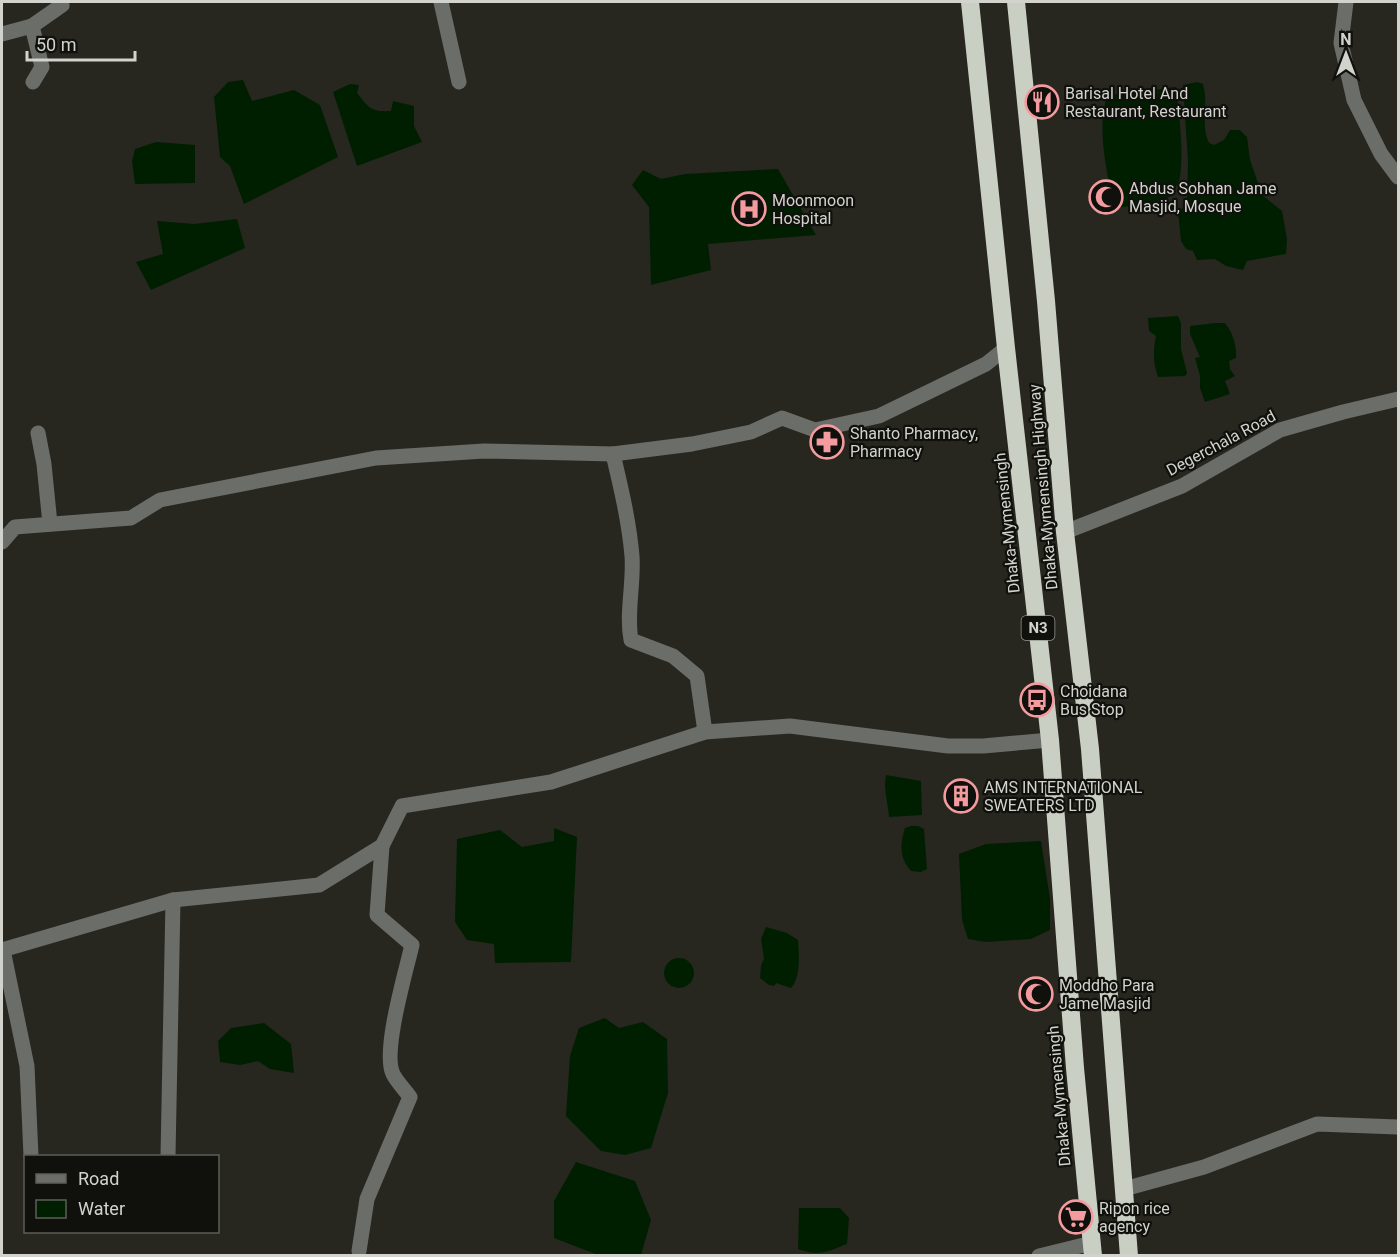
<svg xmlns="http://www.w3.org/2000/svg" width="1400" height="1257" viewBox="0 0 1400 1257" font-family="Roboto,sans-serif">
	<style>
		.water { fill: #001f01 }
		.lines { fill: none; stroke-linecap: round; stroke-linejoin: round }
		.minor { stroke: #6b6d68; stroke-width: 15 }
		.highway { stroke: #cacfc4; stroke-width: 18 }
		.labels { text-anchor: middle; dominant-baseline: central; stroke-width: 4.5; stroke-linejoin: round; paint-order: stroke }
		.shield { fill: #10100c; stroke: #989893; stroke-width: 1.5 }
		.shield-label { font-size: 15px; font-weight: bold; fill: #d2d3cd }
		.poi-label { font-size: 16px; fill: #d2d3cd; stroke: #10100c; text-anchor: start }
		.street-label { font-size: 16px; fill: #d2d3cd; stroke: #10100c }
	</style>
	<rect width="100%" height="100%" fill="#27271f"/>
	<g class="water">
		<path d="M 243,80 L 252,101 L 294,90 L 320,105 L 338,157 L 244,204 L 230,166 L 220,157 L 214,97 L 228,82 Z"/>
		<path d="M 1197,82 L 1203,84 C 1209,106 1200,124 1209,143 L 1214,145 L 1224,140 L 1230,130 L 1240,130 L 1247,137 L 1250,160 L 1262,195 L 1282,211 L 1287,239 L 1286,254 L 1247,261 L 1243,270 L 1226,266 L 1215,259 L 1197,260 L 1193,251 L 1186,249 L 1181,241 L 1178,211 L 1187,206 L 1188,161 L 1183,85 Z"/>
		<path d="M 350,84 L 359,85 L 357,93 C 369,108 371,112 391,111 L 393,101 L 414,106 L 414,126 L 422,142 L 357,166 L 333,92 Z"/>
		<path d="M 1176,87 C 1179,111 1184,154 1180,177 C 1179,182 1173,193 1169,197 C 1164,201 1122,208 1114,208 C 1108,175 1095,126 1108,94 C 1127,96 1156,89 1176,87 Z"/>
		<path d="M 156,142 L 195,145 L 195,183 L 135,184 L 132,161 L 135,149 Z"/>
		<path d="M 778,169 L 816,235 L 708,244 L 711,270 L 651,285 L 649,207 L 632,185 L 643,170 L 661,179 L 685,174 Z"/>
		<path d="M 237,219 L 245,248 L 151,290 L 136,262 L 163,254 L 157,221 L 194,224 Z"/>
		<path d="M 1178,316 L 1181,323 L 1181,349 L 1187,373 L 1185,376 L 1158,377 C 1153,363 1153,350 1156,336 L 1149,331 L 1148,318 Z"/>
		<path d="M 1215,323 L 1225,323 C 1233,333 1237,346 1236,358 L 1229,361 L 1230,369 L 1235,376 L 1225,381 L 1230,394 L 1205,402 L 1200,388 L 1200,376 L 1195,358 L 1200,357 L 1190,334 L 1190,326 Z"/>
		<path d="M 886,775 L 921,781 L 922,815 L 889,817 C 888,802 883,789 886,775 Z"/>
		<path d="M 911,826 L 918,826 L 924,829 L 927,869 L 921,872 L 911,871 C 899,858 900,844 905,828 Z"/>
		<path d="M 554,828 L 577,837 L 571,962 L 495,963 L 494,944 L 467,940 L 455,922 L 457,839 L 500,830 L 522,847 L 554,841 Z"/>
		<path d="M 1041,841 L 1050,899 L 1050,930 L 1031,939 L 986,942 L 968,939 L 962,920 L 959,854 L 986,844 Z"/>
		<path d="M 766,927 L 787,933 L 798,940 C 799,953 801,978 791,988 L 776,983 L 774,986 L 769,985 L 760,978 L 761,965 L 764,959 L 761,939 Z"/>
		<circle cx="679" cy="973" r="15"/>
		<path d="M 605,1018 L 619,1028 L 643,1022 L 667,1039 L 668,1093 L 651,1148 L 625,1155 L 601,1151 L 566,1116 L 570,1056 L 579,1028 Z"/>
		<path d="M 264,1023 L 291,1044 L 294,1073 L 270,1069 L 258,1061 L 240,1065 L 220,1062 L 218,1041 L 231,1028 Z"/>
		<path d="M 576,1162 L 635,1181 L 651,1220 L 641,1255 L 598,1255 L 554,1238 L 554,1201 Z"/>
		<path d="M 799,1208 L 840,1208 L 849,1218 L 847,1244 C 827,1252 819,1257 798,1249 Z"/>
	</g>
	<g class="lines">
		<g class="minor">
			<path d="M 441,2 L 459,82"/>
			<path d="M 1346,2 L 1341,43 L 1354,100 L 1381,154 L 1398,177"/>
			<path d="M 2,34 L 32,26"/>
			<path d="M 33,82 L 42,67 L 32,26 L 62,5 L 61,2"/>
			<path d="M 38,433 L 44,464 L 50,524"/>
			<path d="M 613,454 C 621,488 629,521 632,556 C 634,584 626,613 631,640 L 673,656 L 697,676 L 705,732"/>
			<path d="M 1065,532 L 1182,486 L 1280,430 L 1343,412 L 1398,399"/>
			<path d="M 2,542 L 15,527 L 131,518 L 160,500 L 376,458 L 484,451 L 613,454 L 692,444 L 751,432 L 782,418 L 815,430 L 879,416 L 986,364 L 1006,348"/>
			<path d="M 2,950 L 173,900 L 319,885 L 382,846 L 402,806 L 551,782 L 705,732 L 790,726 L 948,746 L 983,746 L 1050,740"/>
			<path d="M 3,950 L 27,1066 L 31,1156"/>
			<path d="M 168,1156 L 173,900"/>
			<path d="M 1124,1189 L 1204,1167 L 1317,1124 L 1398,1127"/>
			<path d="M 359,1251 L 367,1199 L 410,1097 C 405,1090 397,1082 393,1074 C 382,1052 406,971 412,945 L 377,915 L 382,846"/>
			<path d="M 1039,1256 L 1092,1243"/>
		</g>
		<g class="highway">
			<path d="M 970,2 L 1006,348 L 1050,740 L 1075,1068 L 1093,1256"/>
			<path d="M 1016,2 L 1046,301 L 1065,532 L 1090,749 L 1129,1256"/>
		</g>
	</g>
	<defs>
		<symbol id="restaurant-ring" viewBox="-11 -11 22 22"><circle r="9.5" fill="#10100c" stroke="#f49b9f" stroke-width="1.5"/><path d="M-5-6h1v4h1v-4h1v4h1v-4h1v5L-1.5 .5V6h-2V.5L-5-1ZM5-6V6H3V1.5H1.5Q1.5-4 5-6Z" fill="#f49b9f"/></symbol>
		<symbol id="mosque-ring" viewBox="-11 -11 22 22"><circle r="9.5" fill="#10100c" stroke="#f49b9f" stroke-width="1.5"/><path d="M3.5-4.9A6 6 0 1 0 3.5 4.9A5 5 0 1 1 3.5-4.9Z" fill="#f49b9f"/></symbol>
		<symbol id="hospital-ring" viewBox="-11 -11 22 22"><circle r="9.5" fill="#10100c" stroke="#f49b9f" stroke-width="1.5"/><path d="M-5-5h3v3.5h4V-5h3V5h-3V1.5h-4V5h-3Z" fill="#f49b9f"/></symbol>
		<symbol id="pharmacy-ring" viewBox="-11 -11 22 22"><circle r="9.5" fill="#10100c" stroke="#f49b9f" stroke-width="1.5"/><path d="M-2-6h4v4h4v4h-4v4h-4v-4h-4v-4h4Z" fill="#f49b9f"/></symbol>
		<symbol id="bus-ring" viewBox="-11 -11 22 22"><circle r="9.5" fill="#10100c" stroke="#f49b9f" stroke-width="1.5"/><path d="M-5-6H5V4H4V6H2V4H-2V6H-4V4H-5ZM-3.5-4V0h7V-4ZM-3.5 1.2v1.5H-2V1.2ZM2 1.2v1.5H3.5V1.2Z" fill="#f49b9f"/></symbol>
		<symbol id="building-ring" viewBox="-11 -11 22 22"><circle r="9.5" fill="#10100c" stroke="#f49b9f" stroke-width="1.5"/><path d="M-4-6H4V6H1V3H-1V6H-4ZM-2.5-4.3h1.7v1.8h-1.7ZM.8-4.3h1.7v1.8H.8ZM-2.5-1h1.7V.8h-1.7ZM.8-1h1.7V.8H.8Z" fill="#f49b9f"/></symbol>
		<symbol id="supermarket-ring" viewBox="-11 -11 22 22"><circle r="9.5" fill="#10100c" stroke="#f49b9f" stroke-width="1.5"/><path d="M-6-5.5h2.5l.6 2H6L4.5 2H-2.5L-4.4-4H-6ZM-1.5 3.2a1.3 1.3 0 1 0 .1 0ZM3 3.2a1.3 1.3 0 1 0 .1 0Z" fill="#f49b9f"/></symbol>
	</defs>
	<g fill-rule="evenodd">
		<use href="#restaurant-ring" x="1023" y="83" width="38" height="38"/>
		<use href="#mosque-ring" x="1087" y="178" width="38" height="38"/>
		<use href="#hospital-ring" x="730" y="190" width="38" height="38"/>
		<use href="#pharmacy-ring" x="808" y="423" width="38" height="38"/>
		<use href="#bus-ring" x="1018" y="681" width="38" height="38"/>
		<use href="#building-ring" x="942" y="777" width="38" height="38"/>
		<use href="#mosque-ring" x="1017" y="975" width="38" height="38"/>
		<use href="#supermarket-ring" x="1057" y="1198" width="38" height="38"/>
	</g>
	<g class="labels">
		<rect class="shield" x="1021.5" y="616" width="33" height="24" rx="4.5"/>
		<g class="shield-label">
			<text x="1038" y="628">N3</text>
		</g>
		<g class="poi-label">
			<text x="1065" y="93">Barisal Hotel And<tspan x="1065" dy="18">Restaurant, Restaurant</tspan></text>
			<text x="1129" y="188">Abdus Sobhan Jame<tspan x="1129" dy="18">Masjid, Mosque</tspan></text>
			<text x="772" y="200">Moonmoon<tspan x="772" dy="18">Hospital</tspan></text>
			<text x="850" y="433">Shanto Pharmacy,<tspan x="850" dy="18">Pharmacy</tspan></text>
			<text x="1060" y="691">Choidana<tspan x="1060" dy="18">Bus Stop</tspan></text>
			<text x="984" y="787">AMS INTERNATIONAL<tspan x="984" dy="18">SWEATERS LTD</tspan></text>
			<text x="1059" y="985">Moddho Para<tspan x="1059" dy="18">Jame Masjid</tspan></text>
			<text x="1099" y="1208">Ripon rice<tspan x="1099" dy="18">agency</tspan></text>
		</g>
		<g class="street-label">
			<text transform="translate(1221 443) rotate(-28)">Degerchala Road</text>
			<text transform="translate(1043 487) rotate(-95)">Dhaka-Mymensingh Highway</text>
			<text transform="translate(1007 523) rotate(-96)">Dhaka-Mymensingh</text>
			<text transform="translate(1059 1096) rotate(-95)">Dhaka-Mymensingh</text>
		</g>
	</g>
	<rect width="1400" height="1257" fill="none" stroke="#d2d3cd" stroke-width="6"/>
	<rect x="24" y="1155" width="195" height="78" fill="#10100c" stroke="#5e5e59" stroke-width="1.5"/>
	<rect x="36" y="1174" width="30" height="9" fill="#6b6d68" stroke="#5e5e59" stroke-width="1.5"/>
	<text x="78" y="1185" font-size="18" fill="#d2d3cd">Road</text>
	<rect x="36" y="1200" width="30" height="18" fill="#001f01" stroke="#5e5e59" stroke-width="1.5"/>
	<text x="78" y="1215" font-size="18" fill="#d2d3cd">Water</text>
	<g transform="translate(1346 54)" stroke="#10100c" stroke-width="4.5" paint-order="stroke">
	<path d="M0-4.5L10 22L0 15L-10 22Z" fill="#d2d3cd"/>
	<text y="-9" font-size="16" font-weight="bold" text-anchor="middle" fill="#d2d3cd">N</text>
	</g>
	<path d="M27 51v9h108v-9" fill="none" stroke="#d2d3cd" stroke-width="3"/>
	<text x="36" y="51" font-size="18" fill="#d2d3cd" stroke="#10100c" stroke-width="4.5" paint-order="stroke">50 m</text>
</svg>
